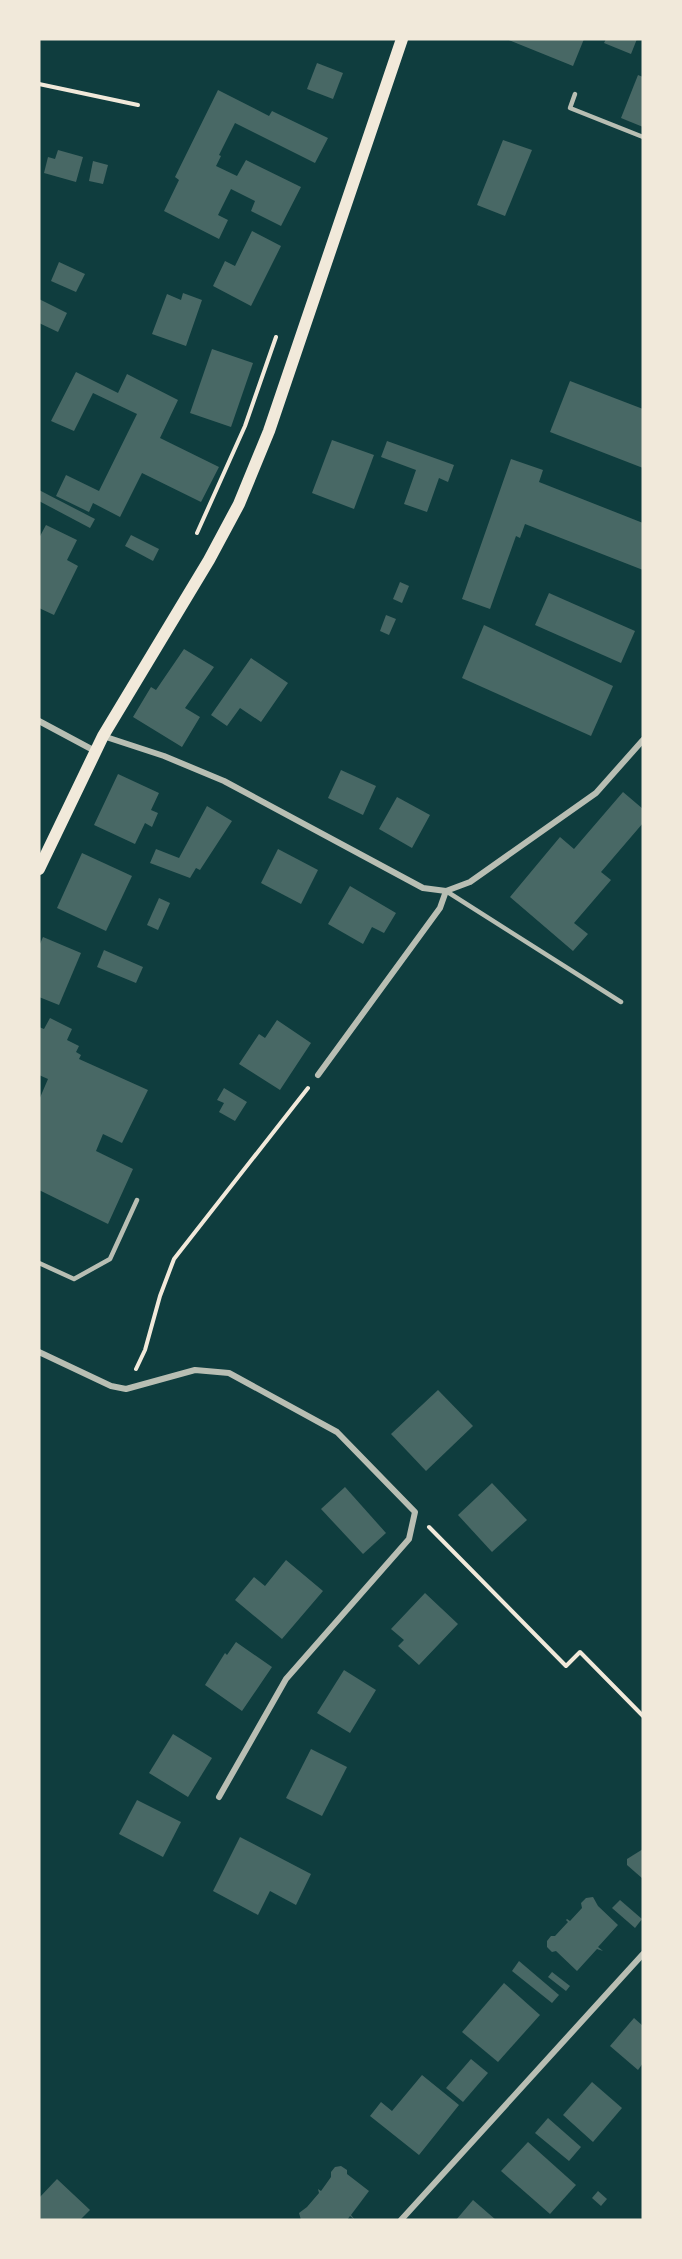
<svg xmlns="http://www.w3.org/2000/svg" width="682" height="2259" viewBox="0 0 682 2259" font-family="Lato,sans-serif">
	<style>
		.building { fill: #486865 }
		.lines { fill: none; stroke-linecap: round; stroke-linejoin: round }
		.path { stroke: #f1e9da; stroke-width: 4 }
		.service { stroke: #b8beb3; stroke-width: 4.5 }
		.minor { stroke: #b8beb3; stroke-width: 6 }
		.secondary { stroke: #f1e9da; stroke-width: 12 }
	</style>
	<rect width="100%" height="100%" fill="#0f3d3e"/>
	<g class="building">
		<path d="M 506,39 L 584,39 L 573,66 Z"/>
		<path d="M 606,39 L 637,39 L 631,54 L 604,43 Z"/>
		<path d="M 317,63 L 343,73 L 333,99 L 307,89 Z"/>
		<path d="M 638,75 L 643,77 L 643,127 L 621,118 Z"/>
		<path d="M 218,90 L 269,116 L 272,111 L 328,138 L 315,163 L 235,123 L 219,155 L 221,156 L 216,166 L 237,176 L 246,160 L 301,187 L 281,226 L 251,211 L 255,201 L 231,189 L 218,215 L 228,220 L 219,239 L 164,211 L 179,180 L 175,177 Z"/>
		<path d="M 503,140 L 532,150 L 505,216 L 477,205 Z"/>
		<path d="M 58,150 L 83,157 L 76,182 L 44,173 L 48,157 L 55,159 Z"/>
		<path d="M 93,161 L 108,165 L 103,184 L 89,181 Z"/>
		<path d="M 252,231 L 281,246 L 251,306 L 213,286 L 225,261 L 235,266 Z"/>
		<path d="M 59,262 L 85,274 L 76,292 L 51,281 Z"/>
		<path d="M 183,293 L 202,300 L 186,346 L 152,334 L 167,294 L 181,300 Z"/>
		<path d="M 39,299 L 67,313 L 58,332 L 39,323 Z"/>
		<path d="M 212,349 L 253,363 L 231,427 L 190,413 Z"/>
		<path d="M 76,372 L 118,393 L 127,374 L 178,400 L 160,438 L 219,467 L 201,502 L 142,473 L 120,517 L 93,503 L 89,512 L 56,496 L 66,475 L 99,491 L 137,414 L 93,393 L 74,431 L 51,421 Z"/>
		<path d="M 570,381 L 643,409 L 643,468 L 550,432 Z"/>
		<path d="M 332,440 L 374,455 L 354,509 L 312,493 Z"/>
		<path d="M 387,441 L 454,465 L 448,482 L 439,478 L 427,512 L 404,504 L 416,470 L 381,457 Z"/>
		<path d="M 511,459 L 543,470 L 539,482 L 643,523 L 643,570 L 525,524 L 520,538 L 516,536 L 490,609 L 462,599 Z"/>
		<path d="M 39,490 L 95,519 L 90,528 L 39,501 Z"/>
		<path d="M 46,525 L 77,540 L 67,560 L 78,566 L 54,615 L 39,608 L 39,538 Z"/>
		<path d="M 131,535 L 159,549 L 153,561 L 125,546 Z"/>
		<path d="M 400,582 L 409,586 L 402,603 L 393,599 Z"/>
		<path d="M 549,593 L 635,631 L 621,663 L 535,625 Z"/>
		<path d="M 386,615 L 396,619 L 389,635 L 380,631 Z"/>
		<path d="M 484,625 L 613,686 L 591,736 L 462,678 Z"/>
		<path d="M 184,649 L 214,667 L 185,708 L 200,717 L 182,747 L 133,717 L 151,687 L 156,690 Z"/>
		<path d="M 251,658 L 288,683 L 261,722 L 240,708 L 227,726 L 211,715 Z"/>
		<path d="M 341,770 L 376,786 L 363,815 L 328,798 Z"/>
		<path d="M 118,774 L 159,793 L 151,810 L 158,813 L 152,827 L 145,823 L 135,844 L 94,825 Z"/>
		<path d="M 623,792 L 643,809 L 643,823 L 601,872 L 611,880 L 574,923 L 588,934 L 573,951 L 510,897 L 560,837 L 574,849 Z"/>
		<path d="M 397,797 L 430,815 L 412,848 L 379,829 Z"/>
		<path d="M 207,806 L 232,821 L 200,870 L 196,868 L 190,878 L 150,863 L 156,849 L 179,858 Z"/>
		<path d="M 278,849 L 318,870 L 301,904 L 261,883 Z"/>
		<path d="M 82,853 L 132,876 L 106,931 L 57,908 Z"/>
		<path d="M 350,886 L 396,913 L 384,933 L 372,927 L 363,944 L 328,924 Z"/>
		<path d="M 159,898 L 170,903 L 158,930 L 147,925 Z"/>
		<path d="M 43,937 L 81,953 L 59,1005 L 39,997 L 39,946 Z"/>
		<path d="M 104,950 L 143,967 L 136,983 L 97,967 Z"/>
		<path d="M 50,1018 L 72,1029 L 67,1040 L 79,1046 L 76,1052 L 81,1055 L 79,1059 L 148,1090 L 122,1143 L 103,1134 L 96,1151 L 133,1169 L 108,1224 L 39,1190 L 39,1100 L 48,1079 L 39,1075 L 39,1027 L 44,1029 Z"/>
		<path d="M 277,1020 L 311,1043 L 280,1090 L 239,1064 L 259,1034 L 265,1038 Z"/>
		<path d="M 224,1088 L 247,1102 L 235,1121 L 219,1112 L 224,1103 L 217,1100 Z"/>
		<path d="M 438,1390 L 473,1426 L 426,1471 L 391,1434 Z"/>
		<path d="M 492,1483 L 527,1520 L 492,1552 L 458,1515 Z"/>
		<path d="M 345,1487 L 386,1533 L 363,1554 L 321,1509 Z"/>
		<path d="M 286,1560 L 323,1591 L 282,1639 L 235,1600 L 254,1577 L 265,1586 Z"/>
		<path d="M 425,1593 L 458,1624 L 419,1665 L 398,1646 L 404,1640 L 391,1629 Z"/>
		<path d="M 236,1642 L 272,1667 L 242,1711 L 205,1685 L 225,1653 L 227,1655 Z"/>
		<path d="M 344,1670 L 376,1690 L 350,1733 L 317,1713 Z"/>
		<path d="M 173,1734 L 212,1758 L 188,1797 L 149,1773 Z"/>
		<path d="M 311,1749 L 347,1767 L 322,1816 L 286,1798 Z"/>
		<path d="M 137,1800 L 181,1822 L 163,1857 L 119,1834 Z"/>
		<path d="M 240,1837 L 311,1874 L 296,1905 L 270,1891 L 258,1915 L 213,1891 Z"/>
		<path d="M 643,1849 L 643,1879 L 627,1865 L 627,1859 Z"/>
		<path d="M 593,1897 L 598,1906 L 618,1925 L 598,1947 L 603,1951 L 597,1949 L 577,1971 L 556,1951 L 552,1952 L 547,1947 L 547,1941 L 551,1936 L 555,1936 L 568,1922 L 566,1920 L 567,1919 L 570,1921 L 582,1908 L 581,1903 L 586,1898 Z"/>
		<path d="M 620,1900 L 642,1919 L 635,1928 L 612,1908 Z"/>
		<path d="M 519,1961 L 559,1995 L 552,2003 L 512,1971 Z"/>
		<path d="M 552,1972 L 570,1986 L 566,1991 L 548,1977 Z"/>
		<path d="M 504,1983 L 540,2015 L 498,2062 L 462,2032 Z"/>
		<path d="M 634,2018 L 643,2026 L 643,2063 L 638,2070 L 610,2046 Z"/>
		<path d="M 471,2059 L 488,2073 L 463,2102 L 446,2088 Z"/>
		<path d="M 422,2075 L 459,2105 L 419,2155 L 370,2116 L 381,2102 L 392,2111 Z"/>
		<path d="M 592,2082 L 622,2108 L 593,2142 L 563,2115 Z"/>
		<path d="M 548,2118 L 581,2147 L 569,2161 L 535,2133 Z"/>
		<path d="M 528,2142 L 576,2185 L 550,2214 L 501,2171 Z"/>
		<path d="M 341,2166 L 347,2170 L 347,2174 L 369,2191 L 351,2215 L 355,2220 L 350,2216 L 347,2220 L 301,2220 L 299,2213 L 307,2207 L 319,2193 L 318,2189 L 321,2191 L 331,2177 L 331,2172 L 335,2167 Z"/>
		<path d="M 57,2179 L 90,2210 L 80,2220 L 39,2220 L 39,2198 Z"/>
		<path d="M 598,2191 L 607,2199 L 601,2206 L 592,2198 Z"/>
		<path d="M 473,2200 L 496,2220 L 456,2220 Z"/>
	</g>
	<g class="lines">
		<g class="path">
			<path d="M 39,84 L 138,105"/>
			<path d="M 197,533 L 245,426 L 276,337"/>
			<path d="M 136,1369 L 145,1350 L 160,1296 L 174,1259 L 308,1088"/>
			<path d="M 429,1527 L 566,1666 L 580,1652 L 643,1716"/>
		</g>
		<g class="service">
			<path d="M 575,94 L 570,108 L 643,137"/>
			<path d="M 446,891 L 621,1002"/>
			<path d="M 39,1263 L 74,1279 L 110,1259 L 137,1200"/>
		</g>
		<g class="minor">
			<path d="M 39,721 L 95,751"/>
			<path d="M 103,736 L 164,756 L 224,781 L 423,888 L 446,891 L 470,882 L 596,793 L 643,740"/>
			<path d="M 318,1075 L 440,908 L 446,891"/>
			<path d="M 39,1352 L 111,1386 L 126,1389 L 195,1370 L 229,1373 L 337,1432 L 415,1512 L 409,1539 L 286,1679 L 219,1797"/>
			<path d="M 401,2220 L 643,1954"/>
		</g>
		<path class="secondary" d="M 39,869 L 103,736 L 209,560 L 239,504 L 269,431 L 402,39"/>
	</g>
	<rect width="682" height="2259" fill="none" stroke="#f1e9da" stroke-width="81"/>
</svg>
